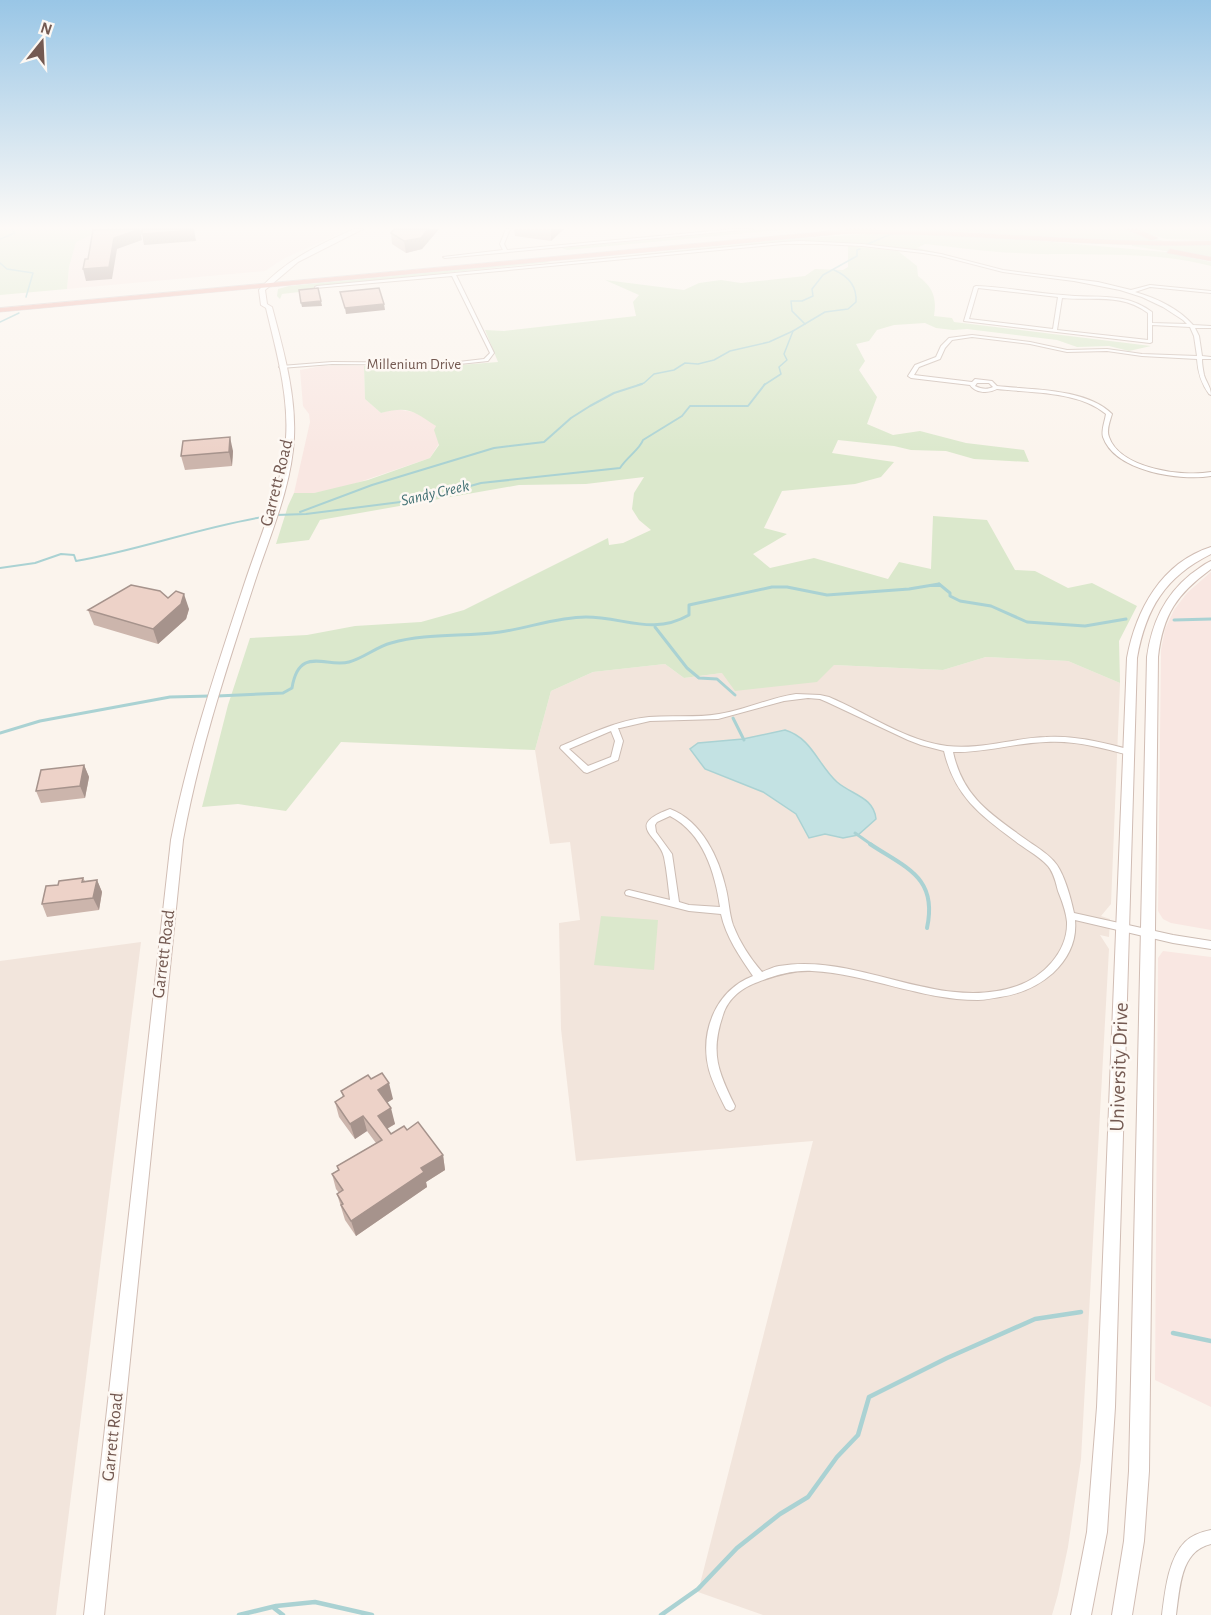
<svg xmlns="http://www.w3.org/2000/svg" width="1211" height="1615" viewBox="0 0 1211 1615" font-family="'Alegreya Sans',sans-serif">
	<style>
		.residential { fill: #f2e5dc }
		.commercial { fill: #f9e7e2 }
		.green { fill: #dbe8cc }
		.water { fill: #c3e2e3; stroke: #aad2d3; stroke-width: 1.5 }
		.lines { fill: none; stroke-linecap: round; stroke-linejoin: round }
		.stream-far4 { stroke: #aad2d3; stroke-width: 1.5 }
		.stream-far3 { stroke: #aad2d3; stroke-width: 2 }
		.stream-far2 { stroke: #aad2d3; stroke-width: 3 }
		.stream-far1 { stroke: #aad2d3; stroke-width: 4 }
		.stream { stroke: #aad2d3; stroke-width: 4.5 }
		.street-casing { stroke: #ccbcb3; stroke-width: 2 }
		.secondary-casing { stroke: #d1bdb4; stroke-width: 2 }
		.primary-casing { stroke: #d8d1cf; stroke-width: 1 }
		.highway-casing { stroke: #d8d1cf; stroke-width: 1 }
		.street { fill: #fff; fill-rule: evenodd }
		.secondary { fill: #fff; fill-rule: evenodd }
		.primary { fill: #f1d0ae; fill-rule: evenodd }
		.highway { fill: #edb5ac; fill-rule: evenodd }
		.wall { fill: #ccb5ac }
		.shaded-wall { fill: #a6938c }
		.building { fill: #edd2c8; stroke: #a6938c; stroke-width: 1.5 }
		.labels { text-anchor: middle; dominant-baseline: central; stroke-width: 5; stroke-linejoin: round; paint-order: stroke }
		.far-street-label { font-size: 15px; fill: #745a52; stroke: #fdf8f3 }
		.far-water-label { font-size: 16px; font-style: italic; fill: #467477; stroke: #fdf8f3 }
		.street-label { font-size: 18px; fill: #745a52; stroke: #fdf8f3 }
		.near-street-label { font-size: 21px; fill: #745a52; stroke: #fdf8f3 }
	</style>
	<rect width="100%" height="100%" fill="#fbf4ed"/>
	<g class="residential">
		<path d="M 986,657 L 1068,661 L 1120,683 L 1111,904 L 1101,916 L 1110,919 L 1109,937 L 1100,935 L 1109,949 L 1081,1459 L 1068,1547 L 1058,1594 L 1052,1615 L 763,1615 L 698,1592 L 813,1141 L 576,1161 L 561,1029 L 559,923 L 580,920 L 570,842 L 550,844 L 535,750 L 551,691 L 593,672 L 665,664 L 684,678 L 722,673 L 834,665 L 943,670 Z"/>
		<path d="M 141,942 L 56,1615 L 0,1615 L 0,961 Z"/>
	</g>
	<g class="commercial">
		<path d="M 97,229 L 336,229 L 347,230 L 283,259 L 265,271 L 67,289 L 72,240 Z"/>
		<path d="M 322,366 L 364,366 L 365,399 L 381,413 L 395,409 L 420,413 L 436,426 L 435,431 L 440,442 L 430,458 L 345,487 L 314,493 L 294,493 L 310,422 L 309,414 L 303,406 L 300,370 Z"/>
		<path d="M 1211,572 L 1211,930 L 1171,923 L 1163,919 L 1158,911 L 1161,650 L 1165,629 L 1174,610 L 1187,593 Z"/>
		<path d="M 1163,951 L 1211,957 L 1211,1407 L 1155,1380 L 1158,958 Z"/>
	</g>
	<g class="green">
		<path d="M 0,229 L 104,229 L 76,242 L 69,267 L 67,289 L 0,295 Z"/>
		<path d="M 765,229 L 792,229 L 567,250 L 562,248 Z"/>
		<path d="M 909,229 L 1126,229 L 1146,237 L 1164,241 L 1117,241 Z"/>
		<path d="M 1132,229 L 1211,229 L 1211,240 L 1166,239 Z"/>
		<path d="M 882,233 L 997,237 L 1165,252 L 1211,262 L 1211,266 C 1146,249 1081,257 1016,253 C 986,252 955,247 925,244 L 917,248 L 935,252 L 932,252 L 833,243 L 791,242 L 573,261 L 790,239 Z"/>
		<path d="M 1132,245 L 1211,245 L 1211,258 L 1132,246 Z"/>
		<path d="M 848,246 L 898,251 L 917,266 L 918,276 C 933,287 937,298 934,316 L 952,318 L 954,322 L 1151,346 L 1129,351 L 1109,346 L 1077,347 L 1057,340 L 967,329 L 953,330 L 936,328 L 925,323 L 894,325 L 877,330 L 869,341 L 856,344 L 865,361 L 859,370 L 877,397 L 867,424 L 893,435 L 920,431 L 966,443 L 1024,450 L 1029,462 L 974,459 L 946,451 L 911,450 L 894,446 L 838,440 L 832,453 L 894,462 L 881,477 L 855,484 L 782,491 L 764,528 L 787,534 L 753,554 L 770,568 L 814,558 L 888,579 L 899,562 L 931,569 L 933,516 L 987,520 L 1015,570 L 1035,571 L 1068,588 L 1092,583 L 1137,606 L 1119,641 L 1120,683 L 1068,661 L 986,657 L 943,670 L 834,665 L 817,682 L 735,691 L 722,673 L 684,678 L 665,664 L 593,672 L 551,691 L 535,750 L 341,742 L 286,811 L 238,804 L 202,807 L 228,705 L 250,638 L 307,635 L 355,626 L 421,622 L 464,610 L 608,538 L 609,545 L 623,543 L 651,530 L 639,520 L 632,509 L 634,493 L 644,477 L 586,484 L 519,485 L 320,520 L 309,540 L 276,544 L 288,506 L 294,493 L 314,493 L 368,480 L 430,458 L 439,445 L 434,430 L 436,426 C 414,412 410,405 381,413 L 365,399 L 364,366 L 447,366 L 498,362 L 485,330 L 504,331 L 636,316 L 633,302 L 639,295 L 605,280 L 684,290 L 699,283 L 721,280 L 741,283 L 805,276 L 815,269 L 843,270 L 848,267 Z"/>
		<path d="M 539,262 L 552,262 L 319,286 L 316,286 L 316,290 L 282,294 L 280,299 L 277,296 L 278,289 L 289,286 Z"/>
		<path d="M 601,916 L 658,920 L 654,970 L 594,965 Z"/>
	</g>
	<path class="water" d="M 785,730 C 812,738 818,765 837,782 C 852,795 874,797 876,819 L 858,835 L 843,838 L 825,834 L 809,838 L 796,814 L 763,792 L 705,769 L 690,749 L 698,743 L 743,739 Z"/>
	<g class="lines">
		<g class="stream-far4">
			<path d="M 0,239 L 15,233 L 11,229"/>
			<path d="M 868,244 L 893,233"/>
			<path d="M 0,263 L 7,269 L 33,273 L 26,297"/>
			<path d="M 0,322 L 19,313"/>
			<path d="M 805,324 L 792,311 L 791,301 L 802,301 L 813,296 L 812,289 L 823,275 L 857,256 L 857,250 L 860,249"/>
			<path d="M 638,385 L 644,383 L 654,374 L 674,370 L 685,363 L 698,364 L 714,360 L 730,351 L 769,342 L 793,331"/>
			<path d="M 764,385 L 781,374 L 779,367 L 787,360 L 784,354 L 793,331 L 825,312 L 848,309 L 856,302 C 857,286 848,276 834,270"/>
		</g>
		<g class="stream-far3">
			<path d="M 300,512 L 372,485 L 494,448 L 544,442 L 571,418 L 590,406 L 614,393 L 642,384"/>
			<path d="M 276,515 L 306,514 L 424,499 L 481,483 L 620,468 C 627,457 640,449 643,440 L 682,416 L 690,406 L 748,406 L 765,384"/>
			<path d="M 0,568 L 35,563 L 61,554 L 74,555 L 76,561 C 141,550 203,526 269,516"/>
			<path d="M 930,586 L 941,586"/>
		</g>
		<g class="stream-far2">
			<path d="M 939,584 L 950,593 L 950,596 L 960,601 L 991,606 L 1027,622 L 1085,626 L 1126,619"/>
			<path d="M 1174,620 L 1211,619"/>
			<path d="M 655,627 L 687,668 L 699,678 L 717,679 L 735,695"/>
			<path d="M 217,696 L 283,693 L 292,688 C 299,645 326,668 349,662 C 364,658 376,647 391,643 C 427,633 464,637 500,632 C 529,628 557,617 586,617 C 624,617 652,636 689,615 L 689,605 L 772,587 L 787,587 L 827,595 L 909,589 L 939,584"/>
			<path d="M 733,718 L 744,740"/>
			<path d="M 0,733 L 40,721 L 170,697 L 210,696"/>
			<path d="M 855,833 L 872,845"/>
		</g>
		<path class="stream-far1" d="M 870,844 C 906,868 938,877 927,928"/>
		<g class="stream">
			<path d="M 1173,1333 L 1211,1341"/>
			<path d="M 274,1608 L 283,1615"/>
			<path d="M 239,1615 L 276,1606 L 315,1602 L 372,1615"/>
			<path d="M 661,1615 L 698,1589 L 737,1548 L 780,1514 L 808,1497 L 837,1457 L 858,1435 L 869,1397 L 947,1358 L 1035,1319 L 1081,1312"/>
		</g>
		<defs>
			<g id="street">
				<path d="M 506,229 L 510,229 L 504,244 L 507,250 L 734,229 L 753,229 L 445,258 L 443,257 L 503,250 L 500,244 Z"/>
				<path d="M 801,241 L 862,244 L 923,251 L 941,254 L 1003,270 L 1098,282 L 1131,290 L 1150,285 L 1211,291 L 1211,293 L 1150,287 L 1135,292 C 1156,298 1178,308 1193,325 L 1211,326 L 1211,328 L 1195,328 L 1199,336 L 1202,356 L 1211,357 L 1211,359 L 1202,359 C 1202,364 1203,370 1204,375 C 1206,382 1211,387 1211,395 L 1209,394 C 1201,383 1198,373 1197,359 L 1142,356 L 1107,351 L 1067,352 L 1030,344 L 972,337 L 952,340 L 945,348 L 940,359 L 919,367 L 914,375 L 972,382 L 975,379 L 992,381 L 997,386 C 1032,390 1086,388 1112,414 C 1110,421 1106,430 1109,437 C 1120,469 1183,477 1211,472 L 1211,476 C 1181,481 1115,472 1103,437 C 1101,430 1105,421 1106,414 C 1079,391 1031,393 997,389 C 988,394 975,393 970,385 L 911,378 L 908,376 L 915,365 L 936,357 L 941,346 L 949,338 L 972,335 L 1030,342 L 1067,350 L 1107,349 L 1142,354 L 1197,356 L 1194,336 L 1190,327 L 1152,325 L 1152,342 L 1150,343 L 964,321 L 974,287 L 976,286 C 1005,287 1034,293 1063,295 C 1095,299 1124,291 1152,312 L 1152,323 L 1187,324 L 1183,320 L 1163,307 L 1142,297 L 1120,290 L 1074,281 L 1003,272 L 941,256 L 923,253 L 862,246 L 821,244 L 783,244 L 456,275 L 494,353 L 488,361 L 450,365 L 332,364 L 281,368 L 279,367 L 281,366 L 332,362 L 450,363 L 484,359 L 490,353 L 452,276 L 315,288 L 315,287 L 317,286 L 783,242 ZM 978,288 L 1058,297 L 1053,329 L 969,319 ZM 1062,298 C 1093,301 1121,293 1148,313 L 1148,340 L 1057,330 ZM 977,383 L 989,383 L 993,387 C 987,390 981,389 975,386 Z"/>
				<path d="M 796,694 L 820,695 L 829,697 C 867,713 906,741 947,746 C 980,750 1013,738 1046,737 C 1075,735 1104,743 1132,750 L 1133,752 L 1132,754 L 1129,755 C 1102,748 1074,740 1046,742 C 1014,743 984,753 953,752 C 963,798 992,815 1028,841 C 1038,848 1050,855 1057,865 C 1065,877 1071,899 1074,913 L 1173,935 L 1211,941 L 1211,949 L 1173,943 L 1075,920 C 1077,941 1068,959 1053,973 C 1037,987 1020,994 1000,997 C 993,998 985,1000 978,1000 C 921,1000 868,974 812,971 C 793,970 776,975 758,982 C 743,987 728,998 723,1015 C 710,1053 718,1072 735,1106 L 734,1109 L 730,1111 L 726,1109 C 720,1097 713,1084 709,1070 C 699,1032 716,990 753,976 C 740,957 726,937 721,914 L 689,911 L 626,895 L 625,893 L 626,891 L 629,890 L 670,900 C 668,886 667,871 664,857 C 659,835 624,826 670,809 C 702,821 719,858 726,889 C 729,901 729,913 733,925 C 740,943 750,958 762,972 C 767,970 773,967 779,966 C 858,952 939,1013 1017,986 C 1043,977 1068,952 1067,922 C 1066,911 1062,901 1058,891 C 1056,883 1054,873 1048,866 C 1040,857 1029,851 1019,844 C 982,816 955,798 944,751 L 921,745 L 908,740 L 827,702 L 820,699 L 808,698 L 784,701 L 718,719 L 650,721 L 620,728 L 618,728 L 623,741 L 618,760 L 587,773 L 584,772 L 560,748 L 561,746 C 590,734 618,720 649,717 C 672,715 696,718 719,714 C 745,710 769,698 796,694 ZM 611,731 L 615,741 L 611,757 L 588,766 L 569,749 ZM 670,816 C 703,833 715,872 720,907 L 689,905 L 679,902 L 672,854 L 656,832 L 655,825 L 657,822 Z"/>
				<path d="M 1211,1530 L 1211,1544 C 1180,1551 1180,1588 1176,1615 L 1162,1615 C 1165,1592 1168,1559 1185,1542 C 1192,1535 1201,1532 1211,1530 Z"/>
			</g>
			<g id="secondary">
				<path d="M 354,229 L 363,229 L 298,262 L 265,290 L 267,304 L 272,307 C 283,349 296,393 294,437 C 292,486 270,535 255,581 C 227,667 199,751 183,840 L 104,1615 L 84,1615 L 171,840 C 188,752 217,667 245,582 C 260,536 282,488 286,438 C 289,395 276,350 266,308 L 261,305 L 259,290 C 285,260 319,245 354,229 Z"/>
				<path d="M 1211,547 L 1211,554 C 1165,577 1146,608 1137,658 L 1115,1407 L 1107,1532 L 1091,1615 L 1071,1615 L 1087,1532 L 1097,1407 L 1127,658 C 1136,610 1161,563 1211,547 Z"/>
				<path d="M 1211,561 L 1211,569 C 1177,594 1163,614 1158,657 L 1149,1471 L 1144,1541 L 1132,1615 L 1112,1615 L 1124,1541 L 1129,1471 L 1147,657 C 1152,623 1164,596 1191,574 C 1197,570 1204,564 1211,561 Z"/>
			</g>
			<path id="primary" d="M 876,229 L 848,233 L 845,231 L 847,229 Z"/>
			<g id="highway">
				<path d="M 1126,229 L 1137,229 L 1158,238 L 1151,240 Z"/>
				<path d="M 841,230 C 965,228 1087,244 1211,241 L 1211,245 C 1087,248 965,232 841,234 L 0,312 L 0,308 Z"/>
				<path d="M 1170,249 L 1211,257 L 1211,261 L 1167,253 Z"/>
			</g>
		</defs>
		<use href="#street" class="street-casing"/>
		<use href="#secondary" class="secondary-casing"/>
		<use href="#primary" class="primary-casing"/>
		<use href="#highway" class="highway-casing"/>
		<use href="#street" class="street"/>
		<use href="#secondary" class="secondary"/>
		<use href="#primary" class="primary"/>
		<use href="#highway" class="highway"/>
	</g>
	<g class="wall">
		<path d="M 394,229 L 439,229 L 422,249 L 406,253 L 392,244 L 391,233 Z"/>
		<path d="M 514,229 L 564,229 L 551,241 L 515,236 Z"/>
		<path d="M 233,451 L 232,466 L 185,470 L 181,456 Z"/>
		<path d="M 168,598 L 189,609 L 186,619 L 158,644 L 94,625 L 88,610 Z"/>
		<path d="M 84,765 L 89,777 L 85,798 L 41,803 L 36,791 Z"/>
		<path d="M 83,878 L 85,881 L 97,880 L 102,892 L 99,910 L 47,917 L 42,904 L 58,885 Z"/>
		<path d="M 371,1079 L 393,1099 L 387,1102 L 395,1124 L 387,1129 L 391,1134 L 407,1130 L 443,1155 L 445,1170 L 426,1182 L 427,1187 L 356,1236 L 345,1220 L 337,1194 L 339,1193 L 336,1189 L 332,1174 L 338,1170 L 337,1166 L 376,1143 L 367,1131 L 355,1139 L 339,1117 L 335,1102 L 343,1097 L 341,1091 Z"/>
	</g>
	<g class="shaded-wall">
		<path d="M 140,229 L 142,240 L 117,249 L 112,279 L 86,281 L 83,269 L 114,238 Z"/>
		<path d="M 193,229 L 194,229 L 196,241 L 144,245 L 142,234 Z"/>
		<path d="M 428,229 L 439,229 L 422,249 L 406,253 L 404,241 Z"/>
		<path d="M 551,229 L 564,229 L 551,241 Z"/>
		<path d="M 321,301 L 322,306 L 302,307 L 301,303 Z"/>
		<path d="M 384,304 L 385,310 L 346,314 L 345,308 Z"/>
		<path d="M 230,437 L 233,451 L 232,466 L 229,452 Z"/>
		<path d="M 184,594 L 189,609 L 186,619 L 158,644 L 153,629 Z"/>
		<path d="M 84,765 L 89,777 L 85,798 L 80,786 Z"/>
		<path d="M 97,880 L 102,892 L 99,910 L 93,898 Z"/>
		<path d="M 389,1083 L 393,1099 L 382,1106 L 378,1090 Z"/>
		<path d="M 391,1108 L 395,1124 L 381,1132 L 378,1116 Z"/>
		<path d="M 363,1116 L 367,1131 L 355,1139 L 350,1124 Z"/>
		<path d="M 443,1155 L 445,1170 L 426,1182 L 427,1187 L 356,1236 L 351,1221 L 421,1168 Z"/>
	</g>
	<g class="building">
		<path d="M 140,229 L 114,238 L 109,267 L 83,269 L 85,259 L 88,259 L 93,230 Z"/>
		<path d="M 142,229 L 193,229 L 193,230 L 142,234 Z"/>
		<path d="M 394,229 L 428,229 L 421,238 L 404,241 L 391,233 Z"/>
		<path d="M 318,288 L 321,301 L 301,303 L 299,290 Z"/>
		<path d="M 379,288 L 384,304 L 345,308 L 340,292 Z"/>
		<path d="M 230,437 L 229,452 L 181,456 L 183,441 Z"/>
		<path d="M 131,585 L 160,591 L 168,598 L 176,591 L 184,594 L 181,604 L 153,629 L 88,610 Z"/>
		<path d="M 84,765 L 80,786 L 36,791 L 41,770 Z"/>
		<path d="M 83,878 L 82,882 L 97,880 L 93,898 L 42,904 L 46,886 L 58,885 L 59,881 Z"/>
		<path d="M 382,1073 L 389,1083 L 378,1090 L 391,1108 L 378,1116 L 391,1134 L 404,1126 L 407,1130 L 418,1122 L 443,1155 L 421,1168 L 424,1172 L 351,1221 L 341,1205 L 343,1204 L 337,1194 L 343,1190 L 332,1174 L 339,1170 L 337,1166 L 382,1140 L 363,1116 L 350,1124 L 335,1102 L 344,1096 L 341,1091 L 368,1075 L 371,1079 Z"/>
	</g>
	<linearGradient id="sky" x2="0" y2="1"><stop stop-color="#99c6e6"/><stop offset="0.5" stop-color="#fdfaf7"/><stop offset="1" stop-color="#fdfaf7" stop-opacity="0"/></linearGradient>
	<rect width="1211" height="455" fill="url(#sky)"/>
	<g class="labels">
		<g class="far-street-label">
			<text x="414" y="364">Millenium Drive</text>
		</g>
		<g class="far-water-label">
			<text transform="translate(435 493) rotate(-13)">Sandy Creek</text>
		</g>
		<g class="street-label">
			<text transform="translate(277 483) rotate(-76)">Garrett Road</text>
			<text transform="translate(164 954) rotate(-83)">Garrett Road</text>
			<text transform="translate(113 1437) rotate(-84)">Garrett Road</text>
		</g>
		<g class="near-street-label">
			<text transform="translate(1119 1067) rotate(-88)">University Drive</text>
		</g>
	</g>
	<g transform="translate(42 42) rotate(18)" stroke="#fdf8f3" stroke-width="4.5" paint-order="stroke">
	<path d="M0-4.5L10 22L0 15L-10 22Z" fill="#745a52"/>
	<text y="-9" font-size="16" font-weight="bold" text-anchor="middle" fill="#745a52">N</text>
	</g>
</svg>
